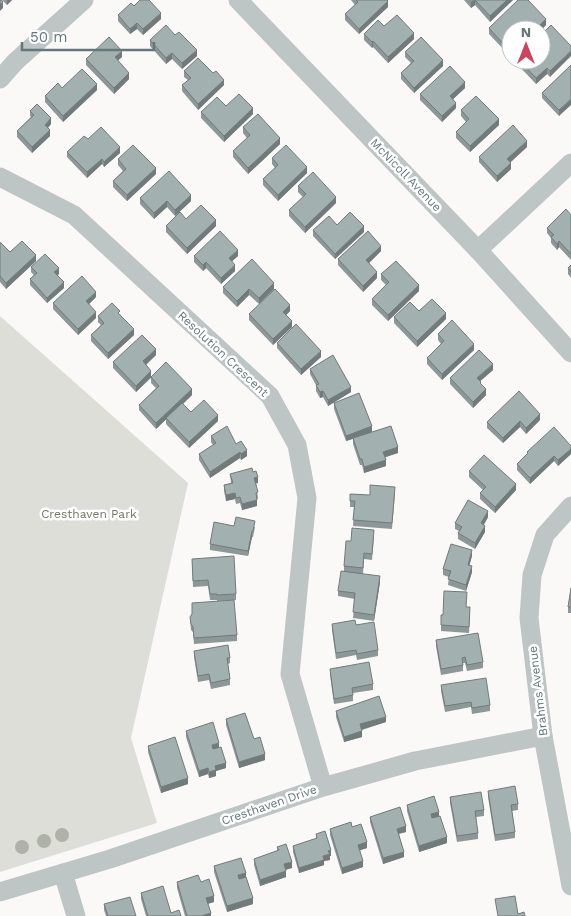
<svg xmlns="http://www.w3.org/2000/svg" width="571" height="916" viewBox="0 0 571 916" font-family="'Work Sans',sans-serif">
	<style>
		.green { fill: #ddded8 }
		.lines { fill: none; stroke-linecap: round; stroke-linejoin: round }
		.minor { stroke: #bdc5c5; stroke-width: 19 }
		.tree { fill: #afb2a8 }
		.wall { fill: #8c9797 }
		.shaded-wall { fill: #727b7b }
		.building { fill: #a3b0b0; stroke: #727b7b }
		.labels { text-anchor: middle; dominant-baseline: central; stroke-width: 5; stroke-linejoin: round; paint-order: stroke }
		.street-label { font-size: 12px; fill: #647879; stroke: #fff }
		.park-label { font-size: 12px; fill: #717866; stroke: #fff }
	</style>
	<rect width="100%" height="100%" fill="#faf9f8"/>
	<path class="green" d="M 0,316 L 188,483 L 131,738 L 157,823 L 0,872 Z"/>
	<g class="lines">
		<g class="minor">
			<path d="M 238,0 L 478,250 L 571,353"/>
			<path d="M 0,79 L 15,62 L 84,0"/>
			<path d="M 0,177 L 74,215 L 270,396 L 297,445 L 307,498 L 290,674 L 323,787"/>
			<path d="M 478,250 L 571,163"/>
			<path d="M 571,506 L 545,535 L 532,575 L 529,618 L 543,736 L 571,886"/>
			<path d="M 63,873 L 76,916"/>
			<path d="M 0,892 L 110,859 L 323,787 L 415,761 L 543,736"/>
		</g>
	</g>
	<g class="tree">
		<circle cx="62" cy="835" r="7"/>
		<circle cx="44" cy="841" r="7"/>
		<circle cx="22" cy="847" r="7"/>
	</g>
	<g class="wall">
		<path d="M 2,0 L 12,0 L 7,5 Z"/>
		<path d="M 351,0 L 387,0 L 388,7 L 359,34 L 345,20 L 345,14 L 355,5 Z"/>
		<path d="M 464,0 L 513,0 L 490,22 L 475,5 L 471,8 Z"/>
		<path d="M 134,6 L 161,19 L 143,35 L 137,29 L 130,34 L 118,21 L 118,15 Z"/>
		<path d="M 546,25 L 541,30 L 511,30 L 511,52 L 508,54 L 489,34 L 489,28 Z"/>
		<path d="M 384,26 L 414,39 L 388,63 L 373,47 L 372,48 L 364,40 L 364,34 Z"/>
		<path d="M 175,35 L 197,56 L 182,69 L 172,59 L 166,64 L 150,46 L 150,40 Z"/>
		<path d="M 571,46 L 550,77 L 547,74 L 536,84 L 517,64 L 517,60 L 541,60 Z"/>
		<path d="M 405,52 L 443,66 L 414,93 L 401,79 L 401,73 L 411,63 L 405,57 Z"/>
		<path d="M 122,57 L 118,60 L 129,79 L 114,94 L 86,65 L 86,59 Z"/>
		<path d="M 571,65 L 559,116 L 542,98 L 542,93 Z"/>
		<path d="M 184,71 L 224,85 L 198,110 L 182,91 L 182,85 L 188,80 L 184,77 Z"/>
		<path d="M 465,88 L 453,99 L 456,108 L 442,122 L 420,100 L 420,94 Z"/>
		<path d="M 97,90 L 63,122 L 45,102 L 45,96 Z"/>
		<path d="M 226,106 L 253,114 L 224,142 L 201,118 L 201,112 Z"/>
		<path d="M 461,110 L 499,125 L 470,152 L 456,138 L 456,132 L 466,122 L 461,116 Z"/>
		<path d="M 30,111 L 51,124 L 48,128 L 50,136 L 32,153 L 17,137 L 17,131 L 31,117 L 30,116 Z"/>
		<path d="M 243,127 L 280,144 L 248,174 L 233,157 L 233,151 L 247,138 L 243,133 Z"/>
		<path d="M 88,139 L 120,153 L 104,167 L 102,164 L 87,178 L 67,157 L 67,152 Z"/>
		<path d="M 527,147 L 510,163 L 511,169 L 497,182 L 479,162 L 479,157 Z"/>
		<path d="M 272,158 L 307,173 L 278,201 L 263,185 L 263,179 L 275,168 L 272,164 Z"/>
		<path d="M 118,159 L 156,174 L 127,201 L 113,187 L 113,181 L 123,171 L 118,165 Z"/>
		<path d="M 298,186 L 336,203 L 305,233 L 289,216 L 289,210 L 303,197 L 298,192 Z"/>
		<path d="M 140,198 L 191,201 L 175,216 L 167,207 L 154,219 L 140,204 Z"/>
		<path d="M 571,215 L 571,260 L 559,247 L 557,250 L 551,243 L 551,238 L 547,233 L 547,228 Z"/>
		<path d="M 186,219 L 216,226 L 187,254 L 166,232 L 166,226 Z"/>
		<path d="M 337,225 L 364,232 L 335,259 L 313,236 L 313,230 Z"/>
		<path d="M 0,242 L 10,252 L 36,261 L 6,289 L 0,282 Z"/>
		<path d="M 381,251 L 369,263 L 377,278 L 363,292 L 338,265 L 338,259 Z"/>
		<path d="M 194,256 L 238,256 L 232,261 L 235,271 L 221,284 L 206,268 L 203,271 L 194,262 Z"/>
		<path d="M 571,265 L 571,278 L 568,274 L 568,268 Z"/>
		<path d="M 31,267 L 59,274 L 57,276 L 64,288 L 47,303 L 30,285 L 30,279 L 34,275 L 31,272 Z"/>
		<path d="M 381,274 L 419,291 L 388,321 L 372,305 L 372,299 L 386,285 L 381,280 Z"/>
		<path d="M 223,287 L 274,289 L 259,304 L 249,295 L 237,307 L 223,293 Z"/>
		<path d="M 96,297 L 89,304 L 96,318 L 78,335 L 53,309 L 53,303 Z"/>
		<path d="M 290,311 L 286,315 L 292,327 L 273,345 L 249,320 L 249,314 Z"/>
		<path d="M 419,311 L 446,319 L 417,347 L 394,323 L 394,317 Z"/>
		<path d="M 120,314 L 134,335 L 108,359 L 91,341 L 91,335 L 101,325 L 98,322 L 98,316 Z"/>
		<path d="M 438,334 L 474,350 L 442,380 L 427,364 L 427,358 L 441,344 L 438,340 Z"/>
		<path d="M 277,343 L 321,357 L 301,375 L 277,348 Z"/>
		<path d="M 156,355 L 146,365 L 151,376 L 192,395 L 183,404 L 191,412 L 218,421 L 189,448 L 166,424 L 166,419 L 156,429 L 139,410 L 139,405 L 156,388 L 151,383 L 151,378 L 136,392 L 113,368 L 113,362 Z"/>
		<path d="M 310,369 L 351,392 L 328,406 L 323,397 L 320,398 L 316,391 L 316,385 L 310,374 Z"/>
		<path d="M 493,370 L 480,381 L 486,395 L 473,408 L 450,384 L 450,378 Z"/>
		<path d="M 334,403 L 372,432 L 362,435 L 398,453 L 385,457 L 386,466 L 364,473 L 362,465 L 360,465 L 353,444 L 353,439 L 346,441 L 334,409 Z"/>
		<path d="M 540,420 L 526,434 L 520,427 L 503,443 L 487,428 L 487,422 Z"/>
		<path d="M 211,436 L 236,444 L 247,456 L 241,460 L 240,458 L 210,478 L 199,460 L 199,454 L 213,445 L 211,442 Z"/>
		<path d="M 571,446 L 571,454 L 558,466 L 554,461 L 530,484 L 517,470 L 517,464 L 527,455 L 527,452 Z"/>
		<path d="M 469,471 L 516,490 L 495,513 L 480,499 L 480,493 L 483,490 L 469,477 Z"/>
		<path d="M 253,472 L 258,483 L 256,483 L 258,498 L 257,499 L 257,506 L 242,510 L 240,503 L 236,504 L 235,499 L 226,501 L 224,491 L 224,485 L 231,483 L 230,474 Z"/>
		<path d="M 395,493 L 392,529 L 353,526 L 354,507 L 350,507 L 350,494 L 370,495 Z"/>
		<path d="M 488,517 L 484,525 L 485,532 L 475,549 L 458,539 L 458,533 L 459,531 L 455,529 L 455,523 Z"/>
		<path d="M 234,526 L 255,527 L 253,537 L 252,537 L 248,556 L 210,550 L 210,544 Z"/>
		<path d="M 374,536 L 372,560 L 364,559 L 363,574 L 380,582 L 374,621 L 353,618 L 355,599 L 338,596 L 338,591 L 344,571 L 344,566 L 351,541 Z"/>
		<path d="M 472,556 L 469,565 L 472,572 L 466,591 L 448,585 L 449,577 L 443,575 L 443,569 Z"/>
		<path d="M 192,559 L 236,594 L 236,600 L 217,601 L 217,600 L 210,600 L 208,586 L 193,587 Z"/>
		<path d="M 571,588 L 571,613 L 568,613 L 568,607 Z"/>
		<path d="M 192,603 L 237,635 L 237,641 L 194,644 L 193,632 L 191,630 L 190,617 L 192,614 Z"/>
		<path d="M 466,607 L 470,613 L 469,633 L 441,631 L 441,615 Z"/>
		<path d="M 332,624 L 356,625 L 378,650 L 378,656 L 357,660 L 356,655 L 336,659 L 332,630 Z"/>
		<path d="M 436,640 L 483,662 L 483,668 L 467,671 L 465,663 L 463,663 L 463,671 L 441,675 L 436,646 Z"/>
		<path d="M 194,651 L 230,658 L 230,663 L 228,664 L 230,679 L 230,685 L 211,689 L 209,680 L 198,682 L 194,657 Z"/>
		<path d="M 330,669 L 373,684 L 373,690 L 353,693 L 353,701 L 334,704 L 330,675 Z"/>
		<path d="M 441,685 L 490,705 L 490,711 L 472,714 L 471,707 L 445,712 L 441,691 Z"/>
		<path d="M 336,711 L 386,722 L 362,730 L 362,737 L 344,742 L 336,717 Z"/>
		<path d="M 226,719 L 254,739 L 265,760 L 239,768 L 226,725 Z"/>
		<path d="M 186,731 L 219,747 L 226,768 L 216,771 L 216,776 L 209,778 L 208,774 L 199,777 L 186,737 Z"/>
		<path d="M 148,746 L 188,784 L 161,793 L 148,752 Z"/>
		<path d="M 488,791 L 518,804 L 518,810 L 512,811 L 515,832 L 515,838 L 495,841 L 488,797 Z"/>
		<path d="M 450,797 L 484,810 L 484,816 L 476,817 L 478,833 L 478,839 L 457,842 L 450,803 Z"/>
		<path d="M 407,805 L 439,816 L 447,843 L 419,852 L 407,811 Z"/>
		<path d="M 370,817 L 406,832 L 399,834 L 404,857 L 383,864 L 370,822 Z"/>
		<path d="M 352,827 L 367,848 L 360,850 L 363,867 L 342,874 L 330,835 L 330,829 Z"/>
		<path d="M 316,834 L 331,856 L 330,856 L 330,860 L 324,861 L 324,865 L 299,873 L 293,852 L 293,846 L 316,839 Z"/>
		<path d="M 277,847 L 292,868 L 285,870 L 286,877 L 260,886 L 254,865 L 254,859 L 277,851 Z"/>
		<path d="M 214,866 L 246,877 L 253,904 L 227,912 L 214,872 Z"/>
		<path d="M 177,882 L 201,882 L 214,902 L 208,904 L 211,916 L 185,916 L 177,888 Z"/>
		<path d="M 141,893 L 171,913 L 181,916 L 146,916 L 141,899 Z"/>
		<path d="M 104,904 L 136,916 L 106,916 L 104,910 Z"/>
	</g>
	<g class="shaded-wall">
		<path d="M 7,0 L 12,0 L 7,5 Z"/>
		<path d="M 474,0 L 475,0 L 475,5 L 471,8 L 471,2 Z"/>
		<path d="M 507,0 L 513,0 L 490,22 L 490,16 Z"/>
		<path d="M 388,1 L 388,7 L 359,34 L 359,29 Z"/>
		<path d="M 3,2 L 3,8 L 0,11 L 0,5 Z"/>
		<path d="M 161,13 L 161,19 L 143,35 L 143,29 Z"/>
		<path d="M 546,19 L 546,25 L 541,30 L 535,30 Z"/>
		<path d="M 137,23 L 137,29 L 130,34 L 130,29 Z"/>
		<path d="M 414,33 L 414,39 L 388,63 L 388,57 Z"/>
		<path d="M 373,41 L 373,47 L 372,48 L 372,42 Z"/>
		<path d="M 511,46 L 511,52 L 508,54 L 508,49 Z"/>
		<path d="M 197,50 L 197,56 L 182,69 L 182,63 Z"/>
		<path d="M 122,51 L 122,57 L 115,63 L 115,57 Z"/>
		<path d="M 571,51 L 571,56 L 550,77 L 550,71 Z"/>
		<path d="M 172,53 L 172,59 L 166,64 L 166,58 Z"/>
		<path d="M 443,60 L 443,66 L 414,93 L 414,88 Z"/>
		<path d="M 547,68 L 547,74 L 536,84 L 536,78 Z"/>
		<path d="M 129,73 L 129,79 L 114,94 L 114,88 Z"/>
		<path d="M 224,80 L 224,85 L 198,110 L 198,104 Z"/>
		<path d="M 465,82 L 465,88 L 450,102 L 450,96 Z"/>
		<path d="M 97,84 L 97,90 L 63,122 L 63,116 Z"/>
		<path d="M 571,99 L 571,105 L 559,116 L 559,110 Z"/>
		<path d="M 456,103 L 456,108 L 442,122 L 442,116 Z"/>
		<path d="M 253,108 L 253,114 L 224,142 L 224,136 Z"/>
		<path d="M 51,118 L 51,124 L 45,131 L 45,125 Z"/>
		<path d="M 499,119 L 499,125 L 470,152 L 470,146 Z"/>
		<path d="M 50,130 L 50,136 L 32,153 L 32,147 Z"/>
		<path d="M 280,138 L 280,144 L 248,174 L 248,168 Z"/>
		<path d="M 527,141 L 527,147 L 507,165 L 507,159 Z"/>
		<path d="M 120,147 L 120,153 L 104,167 L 104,162 Z"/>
		<path d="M 102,159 L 102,164 L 87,178 L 87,172 Z"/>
		<path d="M 511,163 L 511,169 L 497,182 L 497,176 Z"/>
		<path d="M 307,167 L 307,173 L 278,201 L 278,195 Z"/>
		<path d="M 156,168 L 156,174 L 127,201 L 127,195 Z"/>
		<path d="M 191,195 L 191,201 L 175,216 L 175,210 Z"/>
		<path d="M 336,197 L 336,203 L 305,233 L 305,227 Z"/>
		<path d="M 167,201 L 167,207 L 154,219 L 154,213 Z"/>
		<path d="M 216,220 L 216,226 L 187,254 L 187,248 Z"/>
		<path d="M 364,226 L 364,232 L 335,259 L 335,254 Z"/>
		<path d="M 559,241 L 559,247 L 557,250 L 557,244 Z"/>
		<path d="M 381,246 L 381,251 L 366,266 L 366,260 Z"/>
		<path d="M 238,250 L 238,256 L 229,264 L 229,258 Z"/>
		<path d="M 36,255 L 36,261 L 6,289 L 6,283 Z"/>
		<path d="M 206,262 L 206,268 L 203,271 L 203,265 Z"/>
		<path d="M 235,265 L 235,271 L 221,284 L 221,278 Z"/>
		<path d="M 59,268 L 59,274 L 54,278 L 54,272 Z"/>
		<path d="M 377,272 L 377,278 L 363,292 L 363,286 Z"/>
		<path d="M 64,282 L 64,288 L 47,303 L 47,298 Z"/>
		<path d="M 274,283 L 274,289 L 259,304 L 259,298 Z"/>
		<path d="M 419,285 L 419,291 L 388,321 L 388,315 Z"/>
		<path d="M 249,289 L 249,295 L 237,307 L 237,301 Z"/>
		<path d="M 96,292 L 96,297 L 86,307 L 86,301 Z"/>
		<path d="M 290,305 L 290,311 L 283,318 L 283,312 Z"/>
		<path d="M 96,312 L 96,318 L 78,335 L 78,329 Z"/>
		<path d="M 446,313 L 446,319 L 417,347 L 417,341 Z"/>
		<path d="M 292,321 L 292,327 L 273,345 L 273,339 Z"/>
		<path d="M 134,329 L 134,335 L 108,359 L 108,353 Z"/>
		<path d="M 474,344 L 474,350 L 442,380 L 442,374 Z"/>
		<path d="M 156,349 L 156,355 L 143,367 L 143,361 Z"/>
		<path d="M 321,351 L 321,357 L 301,375 L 301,369 Z"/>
		<path d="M 493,364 L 493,370 L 477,384 L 477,378 Z"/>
		<path d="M 151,371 L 151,377 L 136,392 L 136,386 Z"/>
		<path d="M 351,387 L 351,392 L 328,406 L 328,400 Z"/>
		<path d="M 192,389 L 192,395 L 156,429 L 156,423 Z"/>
		<path d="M 486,389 L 486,395 L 473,408 L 473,402 Z"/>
		<path d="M 323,391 L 323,397 L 320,398 L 320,392 Z"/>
		<path d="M 540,414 L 540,420 L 526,434 L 526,428 Z"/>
		<path d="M 218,415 L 218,421 L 189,448 L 189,442 Z"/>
		<path d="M 520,421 L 520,427 L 503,443 L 503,438 Z"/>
		<path d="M 372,426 L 372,432 L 346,441 L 346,436 Z"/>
		<path d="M 398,447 L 398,453 L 383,458 L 383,452 Z"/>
		<path d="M 571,449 L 571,454 L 558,466 L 558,460 Z"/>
		<path d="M 247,450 L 247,456 L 241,460 L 241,454 Z"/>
		<path d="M 240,452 L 240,458 L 210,478 L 210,472 Z"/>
		<path d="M 554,456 L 554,461 L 530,484 L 530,478 Z"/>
		<path d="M 386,460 L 386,466 L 364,473 L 364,467 Z"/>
		<path d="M 258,477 L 258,483 L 254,484 L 254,478 Z"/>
		<path d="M 516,484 L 516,490 L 495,513 L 495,507 Z"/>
		<path d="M 235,493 L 235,499 L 226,501 L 226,495 Z"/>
		<path d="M 257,500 L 257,506 L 242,510 L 242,504 Z"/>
		<path d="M 488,511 L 488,517 L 481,529 L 481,523 Z"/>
		<path d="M 485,526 L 485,532 L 475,549 L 475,543 Z"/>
		<path d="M 252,531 L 252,537 L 248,556 L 248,551 Z"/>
		<path d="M 472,550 L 472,556 L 468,571 L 468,565 Z"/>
		<path d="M 472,566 L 472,572 L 466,591 L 466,585 Z"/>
		<path d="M 380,576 L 380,582 L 374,621 L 374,615 Z"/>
		<path d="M 386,717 L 386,722 L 360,730 L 360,724 Z"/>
		<path d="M 362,731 L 362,737 L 344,742 L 344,737 Z"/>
		<path d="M 219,743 L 219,749 L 212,751 L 212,745 Z"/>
		<path d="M 265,754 L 265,760 L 239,768 L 239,762 Z"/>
		<path d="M 226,763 L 226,768 L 216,771 L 216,776 L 209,778 L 209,772 L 215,766 Z"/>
		<path d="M 208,768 L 208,774 L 199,777 L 199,771 Z"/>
		<path d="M 188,778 L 188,784 L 161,793 L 161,787 Z"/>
		<path d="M 439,812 L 439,818 L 431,820 L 431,814 Z"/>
		<path d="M 406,826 L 406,832 L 397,834 L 397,829 Z"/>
		<path d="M 447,837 L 447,843 L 419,852 L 419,846 Z"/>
		<path d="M 367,842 L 367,848 L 358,851 L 358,845 Z"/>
		<path d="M 331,850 L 331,856 L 330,856 L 330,860 L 324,861 L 324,865 L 299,873 L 299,868 L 323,856 L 328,851 Z"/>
		<path d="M 404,852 L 404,857 L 383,864 L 383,858 Z"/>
		<path d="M 363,861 L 363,867 L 342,874 L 342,868 Z"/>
		<path d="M 292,862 L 292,868 L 284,870 L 284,864 Z"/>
		<path d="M 286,871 L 286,877 L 260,886 L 260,880 Z"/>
		<path d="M 246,873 L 246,879 L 238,881 L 238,875 Z"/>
		<path d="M 214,896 L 214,902 L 206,904 L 206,898 Z"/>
		<path d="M 253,898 L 253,904 L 227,912 L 227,906 Z"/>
		<path d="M 211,913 L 211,916 L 201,916 Z"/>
	</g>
	<g class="building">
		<path d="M 0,0 L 1,0 L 3,2 L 0,5 Z"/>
		<path d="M 140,0 L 149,0 L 161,13 L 143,29 L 137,23 L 130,29 L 118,15 L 131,3 L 134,6 Z"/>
		<path d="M 356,0 L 387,0 L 388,1 L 359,29 L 345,14 L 358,2 Z"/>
		<path d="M 475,0 L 507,0 L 490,16 Z"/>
		<path d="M 518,0 L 528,0 L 546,19 L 535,30 L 511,30 L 511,46 L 508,49 L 489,28 Z"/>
		<path d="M 397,15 L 414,33 L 388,57 L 373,41 L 372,42 L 364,34 L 378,20 L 384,26 Z"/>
		<path d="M 166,25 L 175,35 L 179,32 L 197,50 L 182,63 L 172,53 L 166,58 L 150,40 Z"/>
		<path d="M 551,25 L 571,46 L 571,51 L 550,71 L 547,68 L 536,78 L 519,60 L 541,60 L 541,35 Z"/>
		<path d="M 109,37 L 122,51 L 115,57 L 129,73 L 114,88 L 86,59 Z"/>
		<path d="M 421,37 L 443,60 L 414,88 L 401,73 L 414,61 L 405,52 Z"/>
		<path d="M 198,58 L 213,73 L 216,71 L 224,80 L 198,104 L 182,85 L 191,78 L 184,71 Z"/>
		<path d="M 571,65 L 571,99 L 559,110 L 542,93 Z"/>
		<path d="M 450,66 L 465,82 L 450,96 L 456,103 L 442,116 L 420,94 Z"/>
		<path d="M 82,69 L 97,84 L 63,116 L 45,96 L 58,83 L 62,88 Z"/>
		<path d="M 239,94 L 253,108 L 224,136 L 201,112 L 217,97 L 226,106 Z"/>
		<path d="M 476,96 L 499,119 L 470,146 L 456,132 L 469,119 L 461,110 Z"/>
		<path d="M 37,104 L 51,118 L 45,125 L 50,130 L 32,147 L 17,131 L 34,115 L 30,111 Z"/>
		<path d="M 258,114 L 280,138 L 248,168 L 233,151 L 250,135 L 243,127 Z"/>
		<path d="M 513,125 L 527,141 L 507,159 L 511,163 L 497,176 L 479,157 Z"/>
		<path d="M 101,127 L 120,147 L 104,162 L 102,159 L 87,172 L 67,152 L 84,136 L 88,139 Z"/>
		<path d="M 133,145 L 156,168 L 127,195 L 113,181 L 126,169 L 118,159 Z"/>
		<path d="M 286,145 L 307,167 L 278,195 L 263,179 L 278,165 L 272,158 Z"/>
		<path d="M 169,171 L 191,195 L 175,210 L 167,201 L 154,213 L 140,198 Z"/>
		<path d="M 313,172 L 336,197 L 305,227 L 289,210 L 306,194 L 298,186 Z"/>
		<path d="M 201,205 L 216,220 L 187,248 L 166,226 L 180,212 L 186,219 Z"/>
		<path d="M 566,209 L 571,215 L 571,254 L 559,241 L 557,244 L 551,237 L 554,235 L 547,228 Z"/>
		<path d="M 350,212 L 364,226 L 335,254 L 313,230 L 329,216 L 337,225 Z"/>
		<path d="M 220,231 L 238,250 L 229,258 L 235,265 L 221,278 L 206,262 L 203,265 L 194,256 Z"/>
		<path d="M 368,231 L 381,246 L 366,260 L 377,272 L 363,286 L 338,259 Z"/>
		<path d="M 22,241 L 36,255 L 6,283 L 0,276 L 0,242 L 10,252 Z"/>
		<path d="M 45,254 L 59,268 L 54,272 L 64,282 L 47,298 L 30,279 L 37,273 L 31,267 Z"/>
		<path d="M 252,259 L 274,283 L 259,298 L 249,289 L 237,301 L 223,287 Z"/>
		<path d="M 396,261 L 419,285 L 388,315 L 372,299 L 389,282 L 381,274 Z"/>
		<path d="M 571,265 L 571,272 L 568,268 Z"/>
		<path d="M 82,276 L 96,292 L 86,301 L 96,312 L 78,329 L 53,303 Z"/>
		<path d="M 275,289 L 290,305 L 283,312 L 292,321 L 273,339 L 249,314 Z"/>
		<path d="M 432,299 L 446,313 L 417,341 L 394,317 L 410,302 L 419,311 Z"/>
		<path d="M 112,303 L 120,311 L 118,313 L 134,329 L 108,353 L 91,335 L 104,323 L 98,316 Z"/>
		<path d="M 452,320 L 474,344 L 442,374 L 427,358 L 444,341 L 438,334 Z"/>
		<path d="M 296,324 L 321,351 L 301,369 L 277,343 Z"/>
		<path d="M 142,335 L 156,349 L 143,361 L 151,371 L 136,386 L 113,362 Z"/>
		<path d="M 479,350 L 493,364 L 477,378 L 481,382 L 480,383 L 486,389 L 473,402 L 450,378 Z"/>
		<path d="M 333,355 L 351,387 L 328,400 L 323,391 L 320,392 L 316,385 L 319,384 L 310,369 Z"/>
		<path d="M 166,362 L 192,389 L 156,423 L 139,405 L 159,386 L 151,377 Z"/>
		<path d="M 519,391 L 540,414 L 526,428 L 520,421 L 503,438 L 487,422 Z"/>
		<path d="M 359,393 L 372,426 L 346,436 L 334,403 Z"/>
		<path d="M 204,400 L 218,415 L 189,442 L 166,418 L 182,403 L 191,412 Z"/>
		<path d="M 227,426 L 236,444 L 241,441 L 247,450 L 241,454 L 240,452 L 210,472 L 199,454 L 216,443 L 211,436 Z"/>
		<path d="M 391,426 L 398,447 L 383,452 L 386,460 L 364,467 L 362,459 L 360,459 L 353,438 Z"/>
		<path d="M 554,427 L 571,446 L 571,449 L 558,460 L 554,456 L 530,478 L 517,464 L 528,453 L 527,452 Z"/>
		<path d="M 484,455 L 516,484 L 495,507 L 480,493 L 486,487 L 469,471 Z"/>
		<path d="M 252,468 L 253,472 L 256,471 L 258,477 L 254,478 L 258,492 L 256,493 L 257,500 L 242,504 L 240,497 L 236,498 L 235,493 L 226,495 L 224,485 L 233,483 L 230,474 Z"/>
		<path d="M 370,485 L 395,487 L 392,523 L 353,520 L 355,501 L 350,501 L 350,494 L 370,495 Z"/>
		<path d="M 468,500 L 488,511 L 481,523 L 485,526 L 475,543 L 458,533 L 462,527 L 455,523 Z"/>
		<path d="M 236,517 L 255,521 L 253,531 L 252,531 L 248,551 L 210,544 L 214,522 L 234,526 Z"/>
		<path d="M 352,528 L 374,530 L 372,554 L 364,553 L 363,568 L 344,566 L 346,541 L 351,541 Z"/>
		<path d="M 451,544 L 472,550 L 468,565 L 472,566 L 466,585 L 448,579 L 451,571 L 443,569 Z"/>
		<path d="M 234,556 L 236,594 L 217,595 L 217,594 L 210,594 L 208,580 L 193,581 L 192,559 Z"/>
		<path d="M 341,571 L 380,576 L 374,615 L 353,612 L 355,593 L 338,591 Z"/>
		<path d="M 571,588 L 571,607 L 568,607 Z"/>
		<path d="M 444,591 L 467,592 L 466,607 L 470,607 L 469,627 L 441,625 L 441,615 L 443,615 Z"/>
		<path d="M 234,600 L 237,635 L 194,638 L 193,627 L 191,624 L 190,617 L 192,614 L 192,603 Z"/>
		<path d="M 355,620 L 356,625 L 374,622 L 378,650 L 357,654 L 356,650 L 336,653 L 332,624 Z"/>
		<path d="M 478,633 L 483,662 L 467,665 L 465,657 L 462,658 L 463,665 L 441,669 L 436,640 Z"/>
		<path d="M 228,645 L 230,658 L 227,658 L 230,679 L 211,683 L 209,674 L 198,676 L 194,651 Z"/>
		<path d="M 369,662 L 373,684 L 352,688 L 353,695 L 334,699 L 330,669 Z"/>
		<path d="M 486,678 L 490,705 L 472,708 L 471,702 L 445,706 L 441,685 Z"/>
		<path d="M 379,696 L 386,717 L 360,724 L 362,731 L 344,737 L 336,711 Z"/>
		<path d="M 245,713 L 254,739 L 260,737 L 265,754 L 239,762 L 226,719 Z"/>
		<path d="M 213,722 L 219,743 L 212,745 L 213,749 L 221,747 L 226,763 L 215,766 L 216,770 L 209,772 L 208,768 L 199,771 L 186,731 Z"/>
		<path d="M 175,737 L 188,778 L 161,787 L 148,746 Z"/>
		<path d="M 515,786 L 518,804 L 511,805 L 515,832 L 495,835 L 488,791 Z"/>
		<path d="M 481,792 L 484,810 L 475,811 L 478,833 L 457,836 L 450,797 Z"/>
		<path d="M 434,796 L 439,812 L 431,814 L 432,818 L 440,816 L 447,837 L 419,846 L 407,805 Z"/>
		<path d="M 400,807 L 406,826 L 397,829 L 404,852 L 383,858 L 370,817 Z"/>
		<path d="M 351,822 L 352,827 L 361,824 L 367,842 L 358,845 L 363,861 L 342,868 L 330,829 Z"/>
		<path d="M 325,831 L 331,850 L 328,851 L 330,854 L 323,856 L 324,860 L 299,868 L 293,846 L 317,838 L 316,834 Z"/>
		<path d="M 286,844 L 292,862 L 284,864 L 286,871 L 260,880 L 254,859 L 279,850 L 277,847 Z"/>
		<path d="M 241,858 L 246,873 L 238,875 L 239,879 L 246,877 L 253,898 L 227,906 L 214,866 Z"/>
		<path d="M 198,875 L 201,882 L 209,879 L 214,896 L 206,898 L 211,913 L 201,916 L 187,916 L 177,882 Z"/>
		<path d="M 163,886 L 171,913 L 179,910 L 181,916 L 148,916 L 141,893 Z"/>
		<path d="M 515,896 L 518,914 L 524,912 L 525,916 L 498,916 L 495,899 Z"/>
		<path d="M 130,897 L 136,916 L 108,916 L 104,904 Z"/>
	</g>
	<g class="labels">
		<g class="street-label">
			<text transform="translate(406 175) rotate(46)">McNicoll Avenue</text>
			<text transform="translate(223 354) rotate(43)">Resolution Crescent</text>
			<text transform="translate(538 691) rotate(-97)">Brahms Avenue</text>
			<text transform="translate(269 805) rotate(-19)">Cresthaven Drive</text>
		</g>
		<g class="park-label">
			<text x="89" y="514">Cresthaven Park</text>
		</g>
	</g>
	<g transform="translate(526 45)"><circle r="24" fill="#ffffff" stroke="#c1c9c9"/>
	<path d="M0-4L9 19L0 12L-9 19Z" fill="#ce445c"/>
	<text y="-8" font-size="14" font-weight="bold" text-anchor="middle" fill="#647879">N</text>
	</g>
	<path d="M22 42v8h132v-8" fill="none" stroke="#647879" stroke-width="2.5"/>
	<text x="30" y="42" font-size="15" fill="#647879" stroke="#ffffff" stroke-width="4" paint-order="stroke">50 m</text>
</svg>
